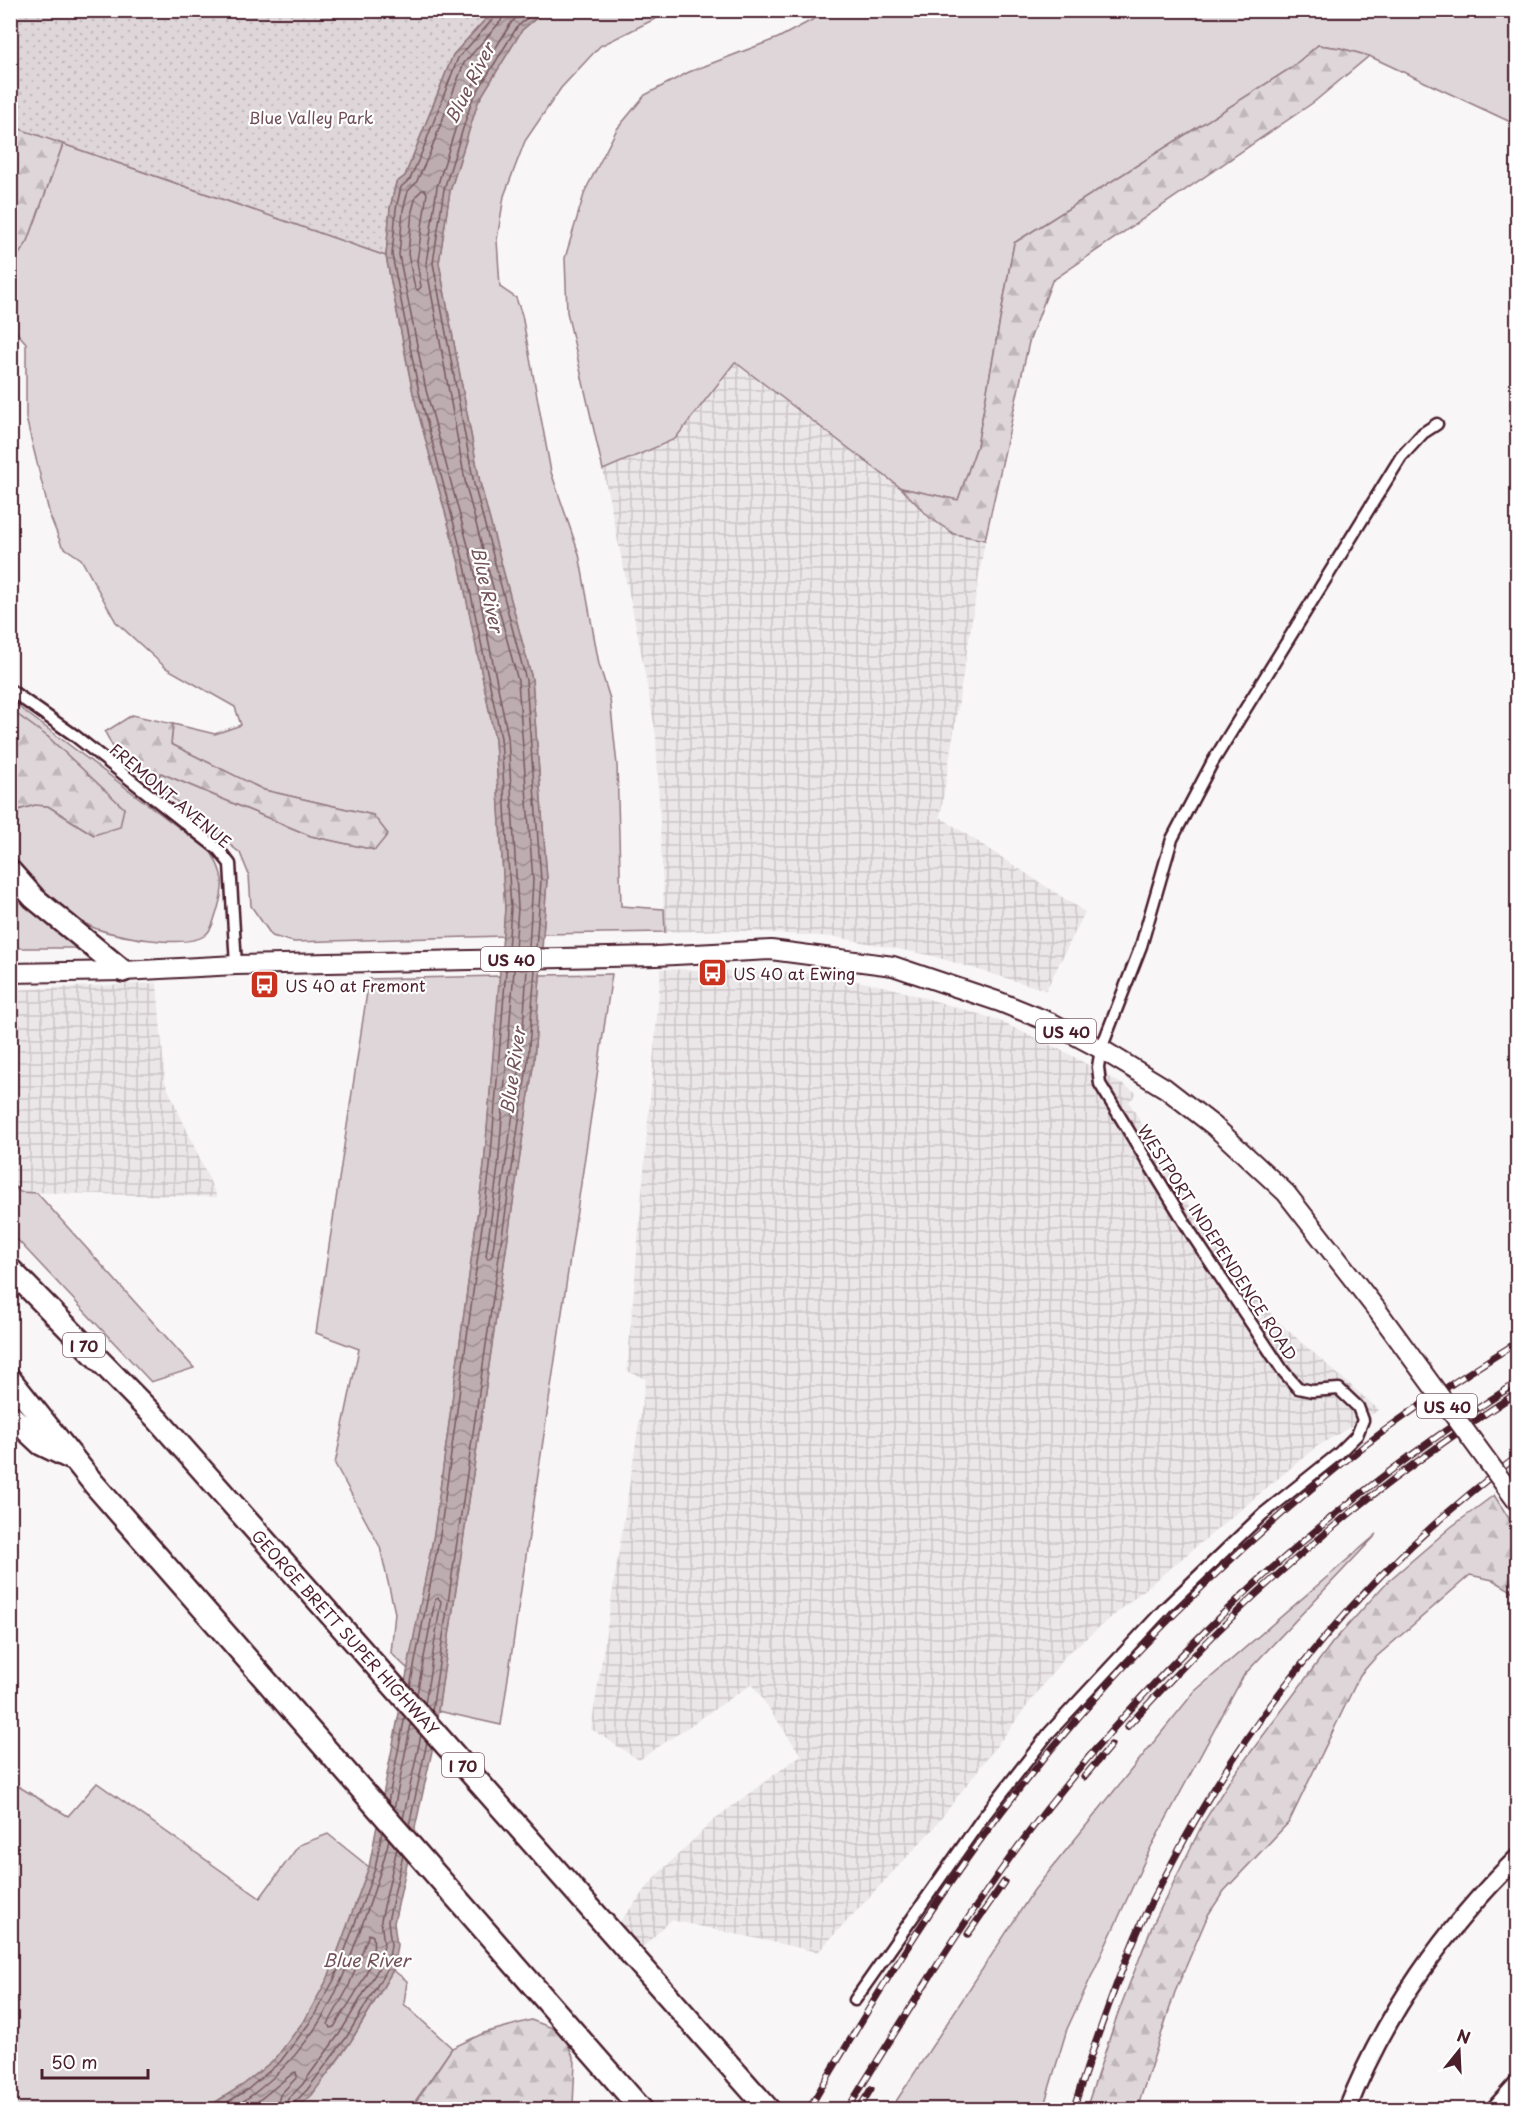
<svg xmlns="http://www.w3.org/2000/svg" width="1528" height="2120" viewBox="0 0 1528 2120" font-family="'Playpen Sans',sans-serif">
	<style>
		.industrial { fill: url(#industrial-grid) }
		.green { fill: #ded6d9; stroke: #947a82; stroke-width: 1.5 }
		.forest { fill: url(#forest-firs); stroke: #947a82; stroke-width: 1.5 }
		.park { fill: url(#park-dots); stroke: #947a82; stroke-width: 1.5 }
		.water { fill: url(#water-waves); stroke: #8f747b; stroke-width: 1.5 }
		.lines { fill: none; stroke-linecap: round; stroke-linejoin: round }
		.shore { stroke: #785860; stroke-width: 1.5 }
		.minor-casing { stroke: #4a1f2b; stroke-width: 15 }
		.secondary-casing { stroke: #4a1f2b; stroke-width: 21 }
		.primary-casing { stroke: #4a1f2b; stroke-width: 22 }
		.motorway-casing { stroke: #4a1f2b; stroke-width: 26 }
		.minor { stroke: #fff; stroke-width: 10 }
		.secondary { stroke: #fff; stroke-width: 16 }
		.primary { stroke: #fff; stroke-width: 18 }
		.motorway { stroke: #fff; stroke-width: 21 }
		.rail-casing { stroke: #4a1f2b; stroke-width: 7 }
		.rail { stroke: #fff; stroke-width: 4.5; stroke-dasharray: 14; stroke-linecap: butt }
		.primary-bridge-casing { stroke: #4a1f2b; stroke-width: 22; stroke-linecap: butt }
		.primary-bridge { stroke: #fff; stroke-width: 18 }
		.labels { text-anchor: middle; dominant-baseline: central; stroke-width: 4.5; stroke-linejoin: round; paint-order: stroke }
		.shield { fill: #fff; stroke: #80626b; stroke-width: 1.5 }
		.shield-label { font-size: 15px; font-weight: bold; fill: #4a1f2b }
		.park-label { font-size: 16px; fill: #6f4d56; stroke: #fff }
		.street-label { font-size: 16px; fill: #4a1f2b; stroke: #fff }
		.poi-label { font-size: 16px; fill: #4a1f2b; stroke: #fff; text-anchor: start }
		.water-label { font-size: 18px; font-style: italic; fill: #72515a; stroke: #fff }
	</style>
	<defs>
		<pattern id="industrial-grid" width="8" height="8" patternUnits="userSpaceOnUse" patternTransform="scale(1.5)"><rect width="8" height="8" fill="#ebe6e8"/><path d="M0 4h8M4 0v8" fill="none" stroke="#cbc5c7"/></pattern>
		<pattern id="forest-firs" width="22" height="20" patternUnits="userSpaceOnUse" patternTransform="scale(1.5)"><rect width="22" height="20" fill="#ded6d9"/><path d="M5 1l3.5 6h-7zM16 11l3.5 6h-7z" fill="#c0b7ba"/></pattern>
		<pattern id="park-dots" width="8" height="8" patternUnits="userSpaceOnUse" patternTransform="scale(1.5)"><rect width="8" height="8" fill="#ded6d9"/><path d="M2 2h.1M6 6h.1" fill="none" stroke="#c0b7ba" stroke-width="1.8" stroke-linecap="round"/></pattern>
		<pattern id="water-waves" width="16" height="10" patternUnits="userSpaceOnUse" patternTransform="scale(1.5)"><rect width="16" height="10" fill="#bdadb0"/><path d="M0 5q4-4 8 0t8 0" fill="none" stroke="#9c8c8f"/></pattern>
	</defs>
	<rect width="100%" height="100%" fill="#f8f6f7"/>
	<filter id="ink" filterUnits="userSpaceOnUse"><feTurbulence type="fractalNoise" baseFrequency=".0167" numOctaves="2"/><feDisplacementMap in="SourceGraphic" scale="12" xChannelSelector="R" yChannelSelector="G"/><feConvolveMatrix kernelMatrix="1 2 1 2 8 2 1 2 1" color-interpolation-filters="sRGB"/></filter>
	<g filter="url(#ink)">
		<g class="industrial">
			<path d="M 734,362 L 901,488 L 929,517 L 954,534 L 985,540 L 940,817 L 1085,912 L 1046,990 L 929,955 L 836,937 L 729,930 L 665,932 L 656,735 L 639,641 L 603,470 L 675,439 Z"/>
			<path d="M 661,969 L 814,973 L 888,987 L 995,1019 L 1067,1053 L 1137,1093 L 1129,1102 L 1196,1217 L 1276,1320 L 1379,1410 L 1316,1447 L 1066,1655 L 933,1829 L 818,1952 L 671,1920 L 642,1948 L 619,1923 L 657,1875 L 716,1818 L 801,1755 L 752,1684 L 639,1760 L 591,1729 L 646,1379 L 627,1371 Z"/>
			<path d="M 157,983 L 165,1082 L 217,1197 L 20,1192 L 10,1182 L 10,990 Z"/>
		</g>
		<g class="green">
			<path d="M 545,11 L 671,11 L 600,46 L 561,88 L 525,141 L 504,196 L 497,240 L 500,287 L 516,298 L 522,315 L 551,472 L 579,554 L 599,664 L 610,699 L 617,765 L 621,906 L 664,909 L 665,932 L 543,934 L 547,880 L 532,679 L 480,483 L 439,263 L 450,191 L 478,102 L 522,30 Z"/>
			<path d="M 829,11 L 1517,11 L 1517,125 L 1369,56 L 1340,48 L 1318,45 L 1291,68 L 1014,243 L 977,446 L 958,500 L 901,488 L 735,362 L 675,439 L 603,470 L 567,312 L 565,258 L 585,191 L 617,129 L 645,95 L 689,72 L 778,38 Z"/>
			<path d="M 63,144 L 386,256 L 413,393 L 460,567 L 495,739 L 505,909 L 503,936 L 294,942 L 272,936 L 251,906 L 249,875 L 240,853 L 154,783 L 161,773 L 311,836 L 375,850 L 373,815 L 264,790 L 171,744 L 173,724 L 215,734 L 241,725 L 235,707 L 166,668 L 116,622 L 81,559 L 62,546 L 50,516 L 26,418 L 26,343 L 11,326 L 10,266 L 28,241 Z"/>
			<path d="M 11,701 L 211,852 C 224,874 225,884 218,908 C 214,918 213,930 204,936 C 184,949 113,936 92,927 C 58,911 34,882 11,854 L 11,812 L 35,805 L 48,806 L 94,835 L 124,809 L 48,737 L 11,710 Z"/>
			<path d="M 10,890 L 48,923 L 84,948 L 11,948 Z"/>
			<path d="M 612,974 L 501,1725 L 438,1711 L 534,1060 L 540,975 Z"/>
			<path d="M 500,976 L 484,1166 L 434,1534 L 408,1669 L 391,1653 L 395,1613 L 380,1547 L 335,1464 L 359,1349 L 316,1333 L 369,979 Z"/>
			<path d="M 10,1182 L 20,1192 L 37,1193 L 194,1368 L 151,1382 L 11,1233 Z"/>
			<path d="M 1377,1534 L 1244,1675 L 1151,1847 L 1067,2029 L 1043,2109 L 891,2109 L 1034,1890 L 1195,1691 Z"/>
			<path d="M 11,1782 L 68,1816 L 97,1783 L 260,1898 L 299,1845 L 328,1834 L 369,1867 L 328,1978 L 306,2018 L 276,2058 L 243,2085 L 204,2109 L 11,2110 Z"/>
			<path d="M 393,1970 L 407,1981 L 404,2004 L 452,2048 L 410,2109 L 296,2110 C 337,2070 365,2019 393,1970 Z"/>
		</g>
		<g class="forest">
			<path d="M 11,11 L 68,80 L 63,144 L 28,241 L 11,266 Z"/>
			<path d="M 1318,45 L 1340,48 L 1369,56 L 1314,102 L 1052,281 L 1029,342 L 985,540 L 954,534 L 929,517 L 901,488 L 958,500 L 977,446 L 1014,243 L 1291,68 Z"/>
			<path d="M 11,710 L 48,737 L 124,808 L 120,827 L 94,835 L 48,806 L 35,805 L 11,812 Z"/>
			<path d="M 132,715 L 173,724 L 171,744 L 264,790 L 373,815 L 388,834 L 375,850 L 311,836 L 161,773 L 154,783 L 113,747 L 105,732 Z"/>
			<path d="M 1494,1495 L 1517,1531 L 1517,1594 L 1493,1580 L 1470,1575 L 1375,1658 L 1360,1675 L 1289,1822 L 1224,1891 L 1208,1915 L 1175,1992 L 1137,2109 L 1086,2109 L 1118,2013 L 1153,1924 L 1203,1823 L 1230,1780 L 1332,1643 L 1387,1582 L 1451,1527 Z"/>
			<path d="M 531,2020 L 563,2032 L 575,2062 L 573,2105 L 570,2109 L 410,2110 L 452,2048 L 484,2033 Z"/>
		</g>
		<path class="park" d="M 10,11 L 493,11 L 453,55 L 405,176 L 396,183 L 390,208 L 386,256 L 11,126 Z"/>
		<path class="water" d="M 493,11 L 545,11 L 522,30 L 478,102 L 450,191 L 439,263 L 480,483 L 532,679 L 547,880 L 534,1060 L 432,1751 L 394,1923 L 397,1945 L 393,1970 L 351,2041 L 312,2095 L 296,2109 L 204,2110 L 243,2085 L 276,2058 L 306,2018 L 328,1978 L 369,1867 L 434,1534 L 484,1166 L 505,909 L 495,739 L 460,567 L 413,393 L 386,256 L 390,208 L 396,183 L 405,176 L 453,55 Z"/>
		<g class="lines">
			<g class="shore">
				<path d="M 497,10 L 495,17 L 458,58 L 422,152 L 410,179 L 401,187 L 396,209 L 392,255 L 419,392 L 465,566 L 501,738 L 511,909 L 508,949"/>
				<path d="M 504,10 L 501,21 L 464,63 L 429,155 L 416,183 L 408,191 L 403,210 L 399,255 L 426,390 L 473,564 L 508,737 L 518,908 L 515,949"/>
				<path d="M 524,10 L 511,23 L 465,98 L 437,187 L 426,264 L 466,486 L 518,681 L 533,880 L 529,948"/>
				<path d="M 536,10 L 517,27 L 472,100 L 444,189 L 433,263 L 474,484 L 526,680 L 541,880 L 536,948"/>
				<path d="M 422,190 L 425,190 L 427,193 L 417,261 L 421,287 L 418,290 L 415,288 L 408,254 L 412,211 L 416,196 Z"/>
				<path d="M 514,970 L 498,1167 L 486,1256 L 488,1259 L 492,1256 L 521,1059 L 527,969"/>
				<path d="M 410,1687 L 440,1535 L 490,1167 L 506,970"/>
				<path d="M 417,1694 L 435,1600 L 438,1598 L 441,1601 L 425,1704"/>
				<path d="M 432,1711 L 528,1060 L 535,969"/>
				<path d="M 388,1802 L 405,1716"/>
				<path d="M 394,1809 L 411,1724"/>
				<path d="M 403,1819 L 421,1735"/>
				<path d="M 409,1826 L 427,1742"/>
				<path d="M 369,1934 L 373,1936 C 378,1966 349,2002 334,2027 L 330,2028 L 328,2024 L 348,1988 Z"/>
				<path d="M 215,2110 L 247,2090 L 280,2062 L 311,2021 L 334,1980 L 375,1869 L 382,1832"/>
				<path d="M 230,2110 C 279,2080 317,2036 340,1983 C 348,1966 353,1948 360,1931 C 371,1900 382,1871 389,1839"/>
				<path d="M 247,2110 L 293,2073 L 296,2072 L 297,2077 L 280,2095 L 276,2110"/>
				<path d="M 285,2110 L 288,2099 L 302,2085 L 340,2033 L 380,1966 L 384,1945 L 381,1920 L 397,1848"/>
				<path d="M 293,2110 L 294,2103 L 307,2090 L 346,2038 L 387,1969 L 391,1945 L 388,1921 L 403,1855"/>
			</g>
			<defs>
				<g id="minor">
					<path d="M 10,690 L 74,735 L 218,849 L 230,864 L 236,965"/>
					<path d="M 855,2000 L 981,1820 L 1049,1733 L 1165,1608 L 1263,1514 L 1338,1454 L 1357,1435 L 1363,1420 L 1358,1407 L 1339,1389 L 1312,1391 L 1298,1388 L 1283,1371 L 1193,1236 L 1100,1084 L 1098,1067 L 1101,1049 L 1141,946 L 1172,839 L 1212,763 L 1401,457 L 1423,433 L 1437,424"/>
				</g>
				<g id="secondary">
					<path d="M 1347,2110 C 1384,2015 1445,1928 1518,1857"/>
					<path d="M 1494,2110 L 1518,2083"/>
				</g>
				<path id="primary" d="M 10,973 L 123,971 L 236,965 L 656,956 L 771,950 L 893,966 L 1000,1002 L 1052,1023 L 1101,1049 L 1165,1088 L 1214,1126 L 1286,1193 L 1377,1310"/>
				<g id="motorway">
					<path d="M 10,871 L 34,898 L 123,971"/>
					<path d="M 10,1269 L 158,1420 L 769,2110"/>
					<path d="M 10,1379 L 94,1484 L 642,2110"/>
					<path d="M 10,1415 L 41,1444 L 70,1458"/>
				</g>
			</defs>
			<use href="#minor" class="minor-casing"/>
			<use href="#secondary" class="secondary-casing"/>
			<use href="#primary" class="primary-casing"/>
			<use href="#motorway" class="motorway-casing"/>
			<use href="#minor" class="minor"/>
			<use href="#secondary" class="secondary"/>
			<use href="#primary" class="primary"/>
			<use href="#motorway" class="motorway"/>
			<defs>
				<g id="rail">
					<path d="M 1127,1727 C 1174,1676 1222,1624 1274,1578 C 1350,1509 1432,1448 1518,1392"/>
					<path d="M 1084,1777 L 1111,1745"/>
					<path d="M 968,1934 L 1004,1882"/>
					<path d="M 808,2110 C 869,2008 930,1905 1002,1811 C 1106,1675 1229,1552 1364,1446 C 1412,1409 1466,1374 1518,1342"/>
					<path d="M 847,2110 C 902,2021 956,1932 1017,1848 C 1154,1663 1324,1506 1518,1382"/>
					<path d="M 858,2110 L 871,2089"/>
					<path d="M 1073,2110 C 1093,2048 1114,1986 1140,1926 C 1149,1904 1162,1883 1173,1861 C 1256,1703 1374,1563 1518,1456"/>
				</g>
			</defs>
			<use href="#rail" class="rail-casing"/>
			<use href="#rail" class="rail"/>
			<defs>
				<path id="primary-bridge" d="M 1377,1310 L 1518,1503"/>
			</defs>
			<use href="#primary-bridge" class="primary-bridge-casing"/>
			<use href="#primary-bridge" class="primary-bridge"/>
		</g>
	</g>
	<defs>
		<symbol id="bus-square" viewBox="-11 -11 22 22"><rect x="-9" y="-9" width="18" height="18" rx="4" fill="#c8321e" stroke="#fff"/><path d="M-5-6H5V4H4V6H2V4H-2V6H-4V4H-5ZM-3.5-4V0h7V-4ZM-3.5 1.2v1.5H-2V1.2ZM2 1.2v1.5H3.5V1.2Z" fill="#fff"/></symbol>
	</defs>
	<g fill-rule="evenodd">
		<use href="#bus-square" x="696" y="956" width="33" height="33"/>
		<use href="#bus-square" x="248" y="968" width="33" height="33"/>
	</g>
	<g class="labels">
		<g class="shield">
			<rect x="481" y="947" width="60" height="24" rx="4.5"/>
			<rect x="1036" y="1019" width="60" height="24" rx="4.5"/>
			<rect x="63" y="1333" width="42" height="24" rx="4.5"/>
			<rect x="1417" y="1394" width="60" height="24" rx="4.5"/>
			<rect x="442" y="1753" width="42" height="24" rx="4.5"/>
		</g>
		<g class="shield-label">
			<text x="511" y="959">US 40</text>
			<text x="1066" y="1031">US 40</text>
			<text x="84" y="1345">I 70</text>
			<text x="1447" y="1406">US 40</text>
			<text x="463" y="1765">I 70</text>
		</g>
		<g class="park-label">
			<text x="311" y="117">Blue Valley Park</text>
		</g>
		<g class="street-label">
			<text transform="translate(171 795) rotate(40)">FREMONT AVENUE</text>
			<text transform="translate(1218 1242) rotate(57)">WESTPORT INDEPENDENCE ROAD</text>
			<text transform="translate(346 1632) rotate(48)">GEORGE BRETT SUPER HIGHWAY</text>
		</g>
		<g class="poi-label">
			<text x="733" y="973">US 40 at Ewing</text>
			<text x="285" y="985">US 40 at Fremont</text>
		</g>
		<g class="water-label">
			<text transform="translate(469 83) rotate(-63)">Blue River</text>
			<text transform="translate(488 589) rotate(77)">Blue River</text>
			<text transform="translate(512 1071) rotate(-82)">Blue River</text>
			<text x="366" y="1959">Blue River</text>
		</g>
	</g>
	<rect width="1528" height="2120" fill="none" stroke="#fff" stroke-width="36"/>
	<rect x="18" y="18" width="1492" height="2084" fill="none" stroke="#4a1f2b" stroke-width="2" filter="url(#ink)"/>
	<g transform="translate(1459 2051) rotate(18)" stroke="#ffffff" stroke-width="4.5" paint-order="stroke">
	<path d="M0-4.5L10 22L0 15L-10 22Z" fill="#4a1f2b"/>
	<text y="-9" font-size="16" font-weight="bold" text-anchor="middle" fill="#4a1f2b">N</text>
	</g>
	<path d="M42 2069v9h106v-9" fill="none" stroke="#4a1f2b" stroke-width="3"/>
	<text x="51" y="2069" font-size="18" fill="#4a1f2b" stroke="#ffffff" stroke-width="4.5" paint-order="stroke">50 m</text>
</svg>
